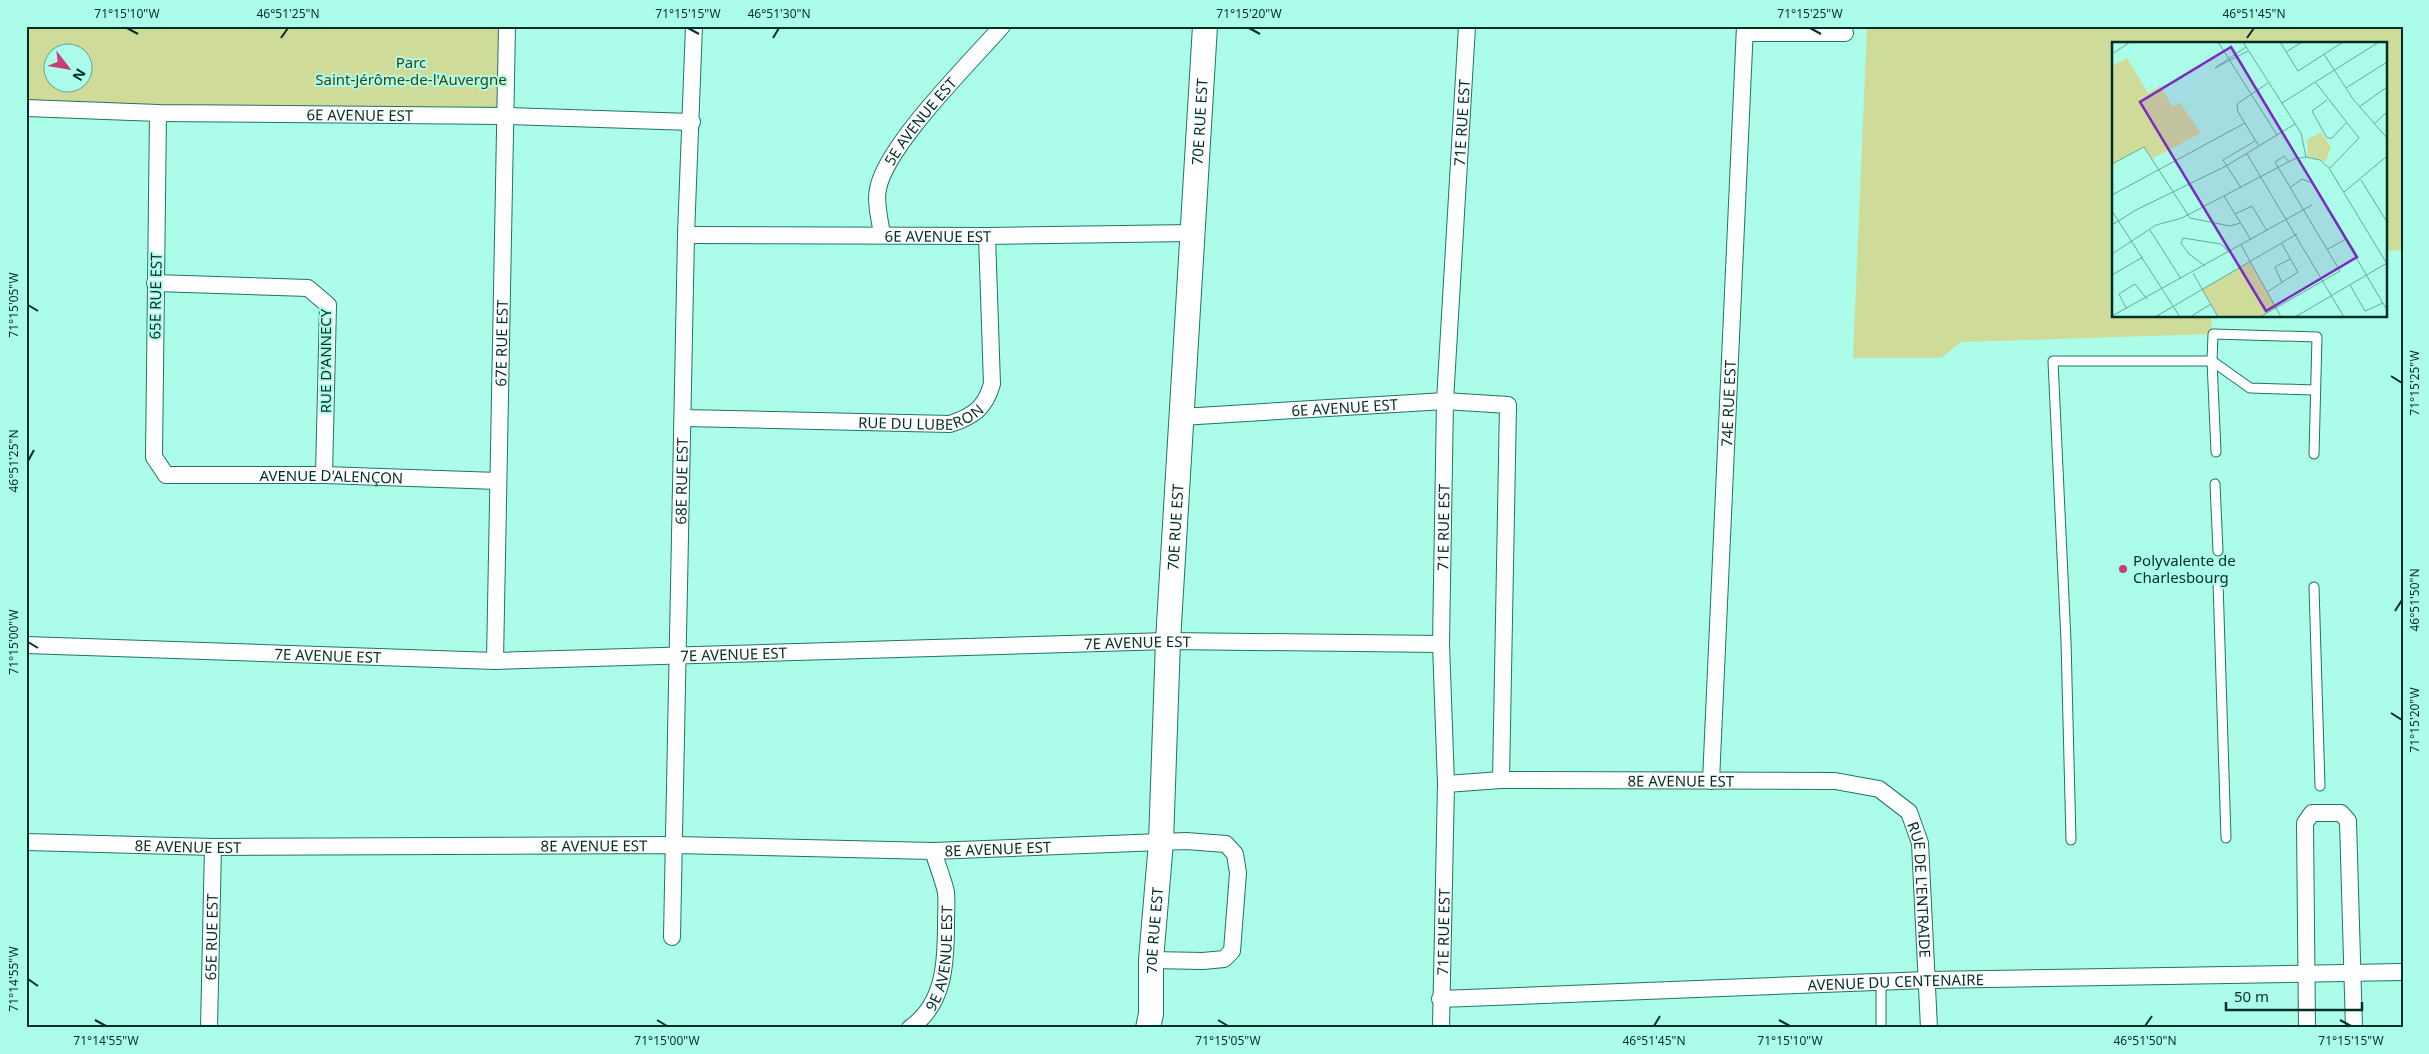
<svg xmlns="http://www.w3.org/2000/svg" width="2429" height="1054" viewBox="0 0 2429 1054" font-family="'Noto Sans',sans-serif">
	<style>
		.green { fill: #cfdc99; fill-rule: evenodd }
		.lines { fill: none; stroke-linecap: round; stroke-linejoin: round }
		.lane-casing { stroke: #1f7565; stroke-width: 11 }
		.street-casing { stroke: #1f7565; stroke-width: 18 }
		.secondary-casing { stroke: #1f7565; stroke-width: 26 }
		.lane { stroke: #fff; stroke-width: 9 }
		.street { stroke: #fff; stroke-width: 16 }
		.secondary { stroke: #fff; stroke-width: 24 }
		.ticks { fill: none; stroke: #002f26; stroke-width: 2 }
		.poi-dot { fill: #c53d79; stroke: #abfce9; stroke-width: 2 }
		.labels { text-anchor: middle; dominant-baseline: central; stroke-width: 4; stroke-linejoin: round; paint-order: stroke }
		.park-label { font-size: 15px; fill: #3a420c; stroke: #abfce9 }
		.street-label { font-size: 15px; fill: #002f26; stroke: #abfce9 }
		.poi-label { font-size: 15px; fill: #002f26; stroke: #abfce9; text-anchor: start }
		.inset-road { fill: none; stroke: #67aa9b; stroke-width: 1 }
		.view { fill: #7b2cbf; fill-opacity: 0.15; stroke: #7b2cbf; stroke-width: 2.5 }
		.inset-edge { fill: none; stroke: #002f26; stroke-width: 2.5 }
		.neatline { fill: none; stroke: #002f26; stroke-width: 2 }
		.ticks-label { font-size: 12px; text-anchor: middle; fill: #002f26 }
	</style>
	<rect width="100%" height="100%" fill="#abfce9"/>
	<g class="green">
		<path d="M 26,26 L 507,26 L 506,116 L 26,108 ZM 52,52 L 82,52 L 82,82 L 52,82 Z"/>
		<path d="M 1867,26 L 2403,26 L 2403,250 L 2385,251 L 2385,44 L 2113,44 L 2113,316 L 2211,316 L 2212,334 L 1961,342 L 1941,358 L 1853,358 Z"/>
	</g>
	<g class="lines">
		<defs>
			<g id="lane">
				<path d="M 2212,361 L 2250,388 L 2314,390"/>
				<path d="M 2212,361 L 2216,452"/>
				<path d="M 2215,484 L 2218,551"/>
				<path d="M 2218,582 L 2226,838"/>
				<path d="M 2314,587 L 2320,786"/>
				<path d="M 2071,840 L 2066,641 L 2053,361 L 2212,361 L 2213,334 L 2317,337 L 2314,454"/>
				<path d="M 1881,982 L 1881,1028"/>
			</g>
			<g id="street">
				<path d="M 1745,33 L 1845,33"/>
				<path id="s1" d="M 26,108 L 158,113 L 506,116 L 692,122"/>
				<path id="s2" d="M 158,113 L 154,457 L 166,475 L 324,475 L 498,481"/>
				<path id="s3" d="M 882,234 C 880,221 875,202 878,189 C 886,145 971,62 1002,26"/>
				<path id="s4" d="M 686,235 L 987,236 L 1192,233"/>
				<path d="M 155,283 L 308,288 L 328,305 L 324,475"/>
				<path id="s5" d="M 1181,417 L 1445,401 L 1508,405 L 1501,780"/>
				<path id="s6" d="M 684,418 L 950,424 C 974,416 985,408 992,384 L 987,236"/>
				<path id="s7" d="M 26,645 L 495,661 L 1168,641 L 1441,644"/>
				<path id="s8" d="M 495,661 L 507,26"/>
				<path id="s9" d="M 1711,781 L 1745,26"/>
				<path id="s10" d="M 1446,784 L 1501,780 L 1835,781 L 1879,789 L 1909,812 L 1920,843 L 1929,1028"/>
				<path id="s11" d="M 26,842 L 213,847 L 674,845 L 933,851 L 1186,841 L 1226,844 L 1235,854 L 1238,873 L 1232,951 L 1224,959 L 1203,961 L 1151,960"/>
				<path id="s12" d="M 672,937 L 686,235 L 694,26"/>
				<path id="s13" d="M 1440,999 L 1927,980 L 2403,972"/>
				<path id="s14" d="M 209,1028 L 213,847"/>
				<path id="s15" d="M 910,1028 C 945,1004 946,961 946,923 C 946,913 947,902 946,892 C 943,879 937,864 933,851"/>
				<path id="s16" d="M 1441,1028 L 1446,784 L 1441,644 L 1445,401 L 1467,26"/>
				<path d="M 2307,1028 L 2305,823 L 2312,813 L 2341,813 L 2348,821 L 2354,1028"/>
			</g>
			<g id="secondary">
				<path id="s17" d="M 1148,1028 L 1151,1014 L 1151,960 L 1161,842 L 1168,641 L 1205,26"/>
			</g>
		</defs>
		<use href="#lane" class="lane-casing"/>
		<use href="#street" class="street-casing"/>
		<use href="#secondary" class="secondary-casing"/>
		<use href="#lane" class="lane"/>
		<use href="#street" class="street"/>
		<use href="#secondary" class="secondary"/>
	</g>
	<path class="ticks" d="M 127,28 L 138,34M 688,28 L 699,34M 1249,28 L 1260,34M 1810,28 L 1821,34M 281,38 L 288,28M 773,38 L 779,28M 2247,38 L 2254,28M 28,305 L 38,311M 2391,376 L 2402,383M 28,461 L 34,450M 2395,611 L 2402,600M 28,642 L 38,648M 2391,713 L 2402,720M 28,979 L 38,986M 95,1020 L 106,1026M 657,1020 L 667,1026M 1218,1020 L 1228,1026M 1779,1020 L 1790,1026M 2340,1020 L 2351,1026M 1654,1026 L 1660,1016M 2145,1026 L 2152,1016"/>
	<circle class="poi-dot" cx="2123" cy="569" r="5"/>
	<g class="labels">
		<g class="park-label">
			<text x="411" y="62">Parc<tspan x="411" dy="17">Saint-Jérôme-de-l'Auvergne</tspan></text>
		</g>
		<g class="street-label">
			<text stroke="none"><textPath href="#s1" startOffset="334">6E AVENUE EST</textPath></text>
			<text stroke="none"><textPath href="#s16" startOffset="906">71E RUE EST</textPath></text>
			<text stroke="none"><textPath href="#s3" startOffset="126">5E AVENUE EST</textPath></text>
			<text stroke="none"><textPath href="#s17" startOffset="908">70E RUE EST</textPath></text>
			<text stroke="none"><textPath href="#s4" startOffset="252">6E AVENUE EST</textPath></text>
			<text transform="translate(155 296) rotate(-89)">65E RUE EST</text>
			<text stroke="none"><textPath href="#s8" startOffset="318">67E RUE EST</textPath></text>
			<text transform="translate(325 361) rotate(-90)">RUE D'ANNECY</text>
			<text stroke="none"><textPath href="#s9" startOffset="378">74E RUE EST</textPath></text>
			<text stroke="none"><textPath href="#s5" startOffset="164">6E AVENUE EST</textPath></text>
			<text stroke="none"><textPath href="#s6" startOffset="238">RUE DU LUBERON</textPath></text>
			<text stroke="none"><textPath href="#s2" startOffset="531">AVENUE D'ALENÇON</textPath></text>
			<text stroke="none"><textPath href="#s12" startOffset="456">68E RUE EST</textPath></text>
			<text stroke="none"><textPath href="#s17" startOffset="502">70E RUE EST</textPath></text>
			<text stroke="none"><textPath href="#s16" startOffset="501">71E RUE EST</textPath></text>
			<text stroke="none"><textPath href="#s7" startOffset="1112">7E AVENUE EST</textPath></text>
			<text stroke="none"><textPath href="#s7" startOffset="708">7E AVENUE EST</textPath></text>
			<text stroke="none"><textPath href="#s7" startOffset="302">7E AVENUE EST</textPath></text>
			<text stroke="none"><textPath href="#s10" startOffset="235">8E AVENUE EST</textPath></text>
			<text stroke="none"><textPath href="#s11" startOffset="162">8E AVENUE EST</textPath></text>
			<text stroke="none"><textPath href="#s11" startOffset="568">8E AVENUE EST</textPath></text>
			<text stroke="none"><textPath href="#s11" startOffset="972">8E AVENUE EST</textPath></text>
			<text stroke="none"><textPath href="#s10" startOffset="551">RUE DE L'ENTRAIDE</textPath></text>
			<text stroke="none"><textPath href="#s17" startOffset="98">70E RUE EST</textPath></text>
			<text stroke="none"><textPath href="#s16" startOffset="96">71E RUE EST</textPath></text>
			<text stroke="none"><textPath href="#s14" startOffset="91">65E RUE EST</textPath></text>
			<text stroke="none"><textPath href="#s15" startOffset="80">9E AVENUE EST</textPath></text>
			<text stroke="none"><textPath href="#s13" startOffset="456">AVENUE DU CENTENAIRE</textPath></text>
		</g>
		<g class="poi-label">
			<text x="2133" y="560">Polyvalente de<tspan x="2133" dy="17">Charlesbourg</tspan></text>
		</g>
	</g>
	<g transform="translate(2112 42)">
		<rect width="275" height="275" fill="#abfce9"/>
		<path d="M 15,16 L 36,51 L 48,44 L 61,65 L 68,61 L 89,91 L 40,117 L 32,105 L 0,122 L 0,24 ZM 209,90 L 219,106 L 213,120 L 196,114 L 195,98 ZM 138,220 L 164,265 L 148,275 L 106,275 L 90,247 Z" fill="#cfdc99"/>
		<path class="inset-road" d="M 106,0 L 165,93M 131,0 L 189,91 L 194,115M 168,0 L 186,29 L 231,0M 134,5 L 103,26 L 136,9M 174,10 L 190,0M 0,12 L 18,0M 212,12 L 241,57 L 275,96M 204,41 L 247,96 L 218,126M 234,46 L 275,20M 215,58 L 200,69 L 215,96 L 220,96 L 234,81M 170,61 L 267,0M 247,65 L 275,45M 262,82 L 275,70M 147,104 L 126,70 L 125,62 L 156,41M 135,112 L 232,275M 0,122 L 32,105 L 78,176 L 118,184 L 128,181M 249,138 L 275,180M 179,145 L 190,137 L 200,141 L 275,268M 129,146 L 111,118 L 143,99M 232,150 L 275,114M 0,153 L 133,81M 112,154 L 139,198M 0,169 L 68,275M 123,172 L 140,164 L 155,189M 0,183 L 24,168 L 114,124 L 183,82M 38,188 L 69,237M 129,203 L 169,275M 216,207 L 234,197M 0,212 L 44,183 L 70,176 L 182,117 L 194,115 L 208,118 L 217,126 L 275,222M 93,224 L 77,212 L 69,201 L 71,196 L 109,202 L 117,210M 81,231 L 106,275M 0,233 L 31,215M 170,241 L 163,225 L 178,217M 238,243 L 253,269 L 271,261M 155,250 L 186,230 L 170,202M 14,266 L 7,252 L 23,242 L 35,257M 0,274 L 200,163M 43,275 L 185,192M 78,275 L 99,262M 148,275 L 228,229 L 163,120 L 172,114 L 177,120M 183,275 L 275,221"/>
		<path class="view" d="M 119,5 L 245,215 L 154,269 L 28,60 Z"/>
		<rect width="275" height="275" class="inset-edge"/>
	</g>
	<rect width="2429" height="1054" fill="none" stroke="#abfce9" stroke-width="55"/>
	<g transform="translate(68 68) rotate(121)"><circle r="24" fill="#abfce9" stroke="#67aa9b"/>
	<path d="M0-4L9 19L0 12L-9 19Z" fill="#c53d79"/>
	<text y="-8" font-size="14" font-weight="bold" text-anchor="middle" fill="#002f26">N</text>
	</g>
	<path d="M2226 1002v8h136v-8" fill="none" stroke="#002f26" stroke-width="2.5"/>
	<text x="2234" y="1002" font-size="15" fill="#002f26" stroke="#abfce9" stroke-width="4" paint-order="stroke">50 m</text>
	<rect x="28" y="28" width="2374" height="998" class="neatline"/>
	<g class="ticks-label">
		<text x="127" y="18">71°15'10"W</text>
		<text x="288" y="18">46°51'25"N</text>
		<text x="688" y="18">71°15'15"W</text>
		<text x="779" y="18">46°51'30"N</text>
		<text x="1249" y="18">71°15'20"W</text>
		<text x="1810" y="18">71°15'25"W</text>
		<text x="2254" y="18">46°51'45"N</text>
		<text transform="translate(14 305) rotate(-90)" y="4">71°15'05"W</text>
		<text transform="translate(2415 383) rotate(-90)" y="4">71°15'25"W</text>
		<text transform="translate(14 461) rotate(-90)" y="4">46°51'25"N</text>
		<text transform="translate(2415 600) rotate(-90)" y="4">46°51'50"N</text>
		<text transform="translate(14 642) rotate(-90)" y="4">71°15'00"W</text>
		<text transform="translate(2415 720) rotate(-90)" y="4">71°15'20"W</text>
		<text transform="translate(14 979) rotate(-90)" y="4">71°14'55"W</text>
		<text x="106" y="1045">71°14'55"W</text>
		<text x="667" y="1045">71°15'00"W</text>
		<text x="1228" y="1045">71°15'05"W</text>
		<text x="1654" y="1045">46°51'45"N</text>
		<text x="1790" y="1045">71°15'10"W</text>
		<text x="2145" y="1045">46°51'50"N</text>
		<text x="2351" y="1045">71°15'15"W</text>
	</g>
</svg>
